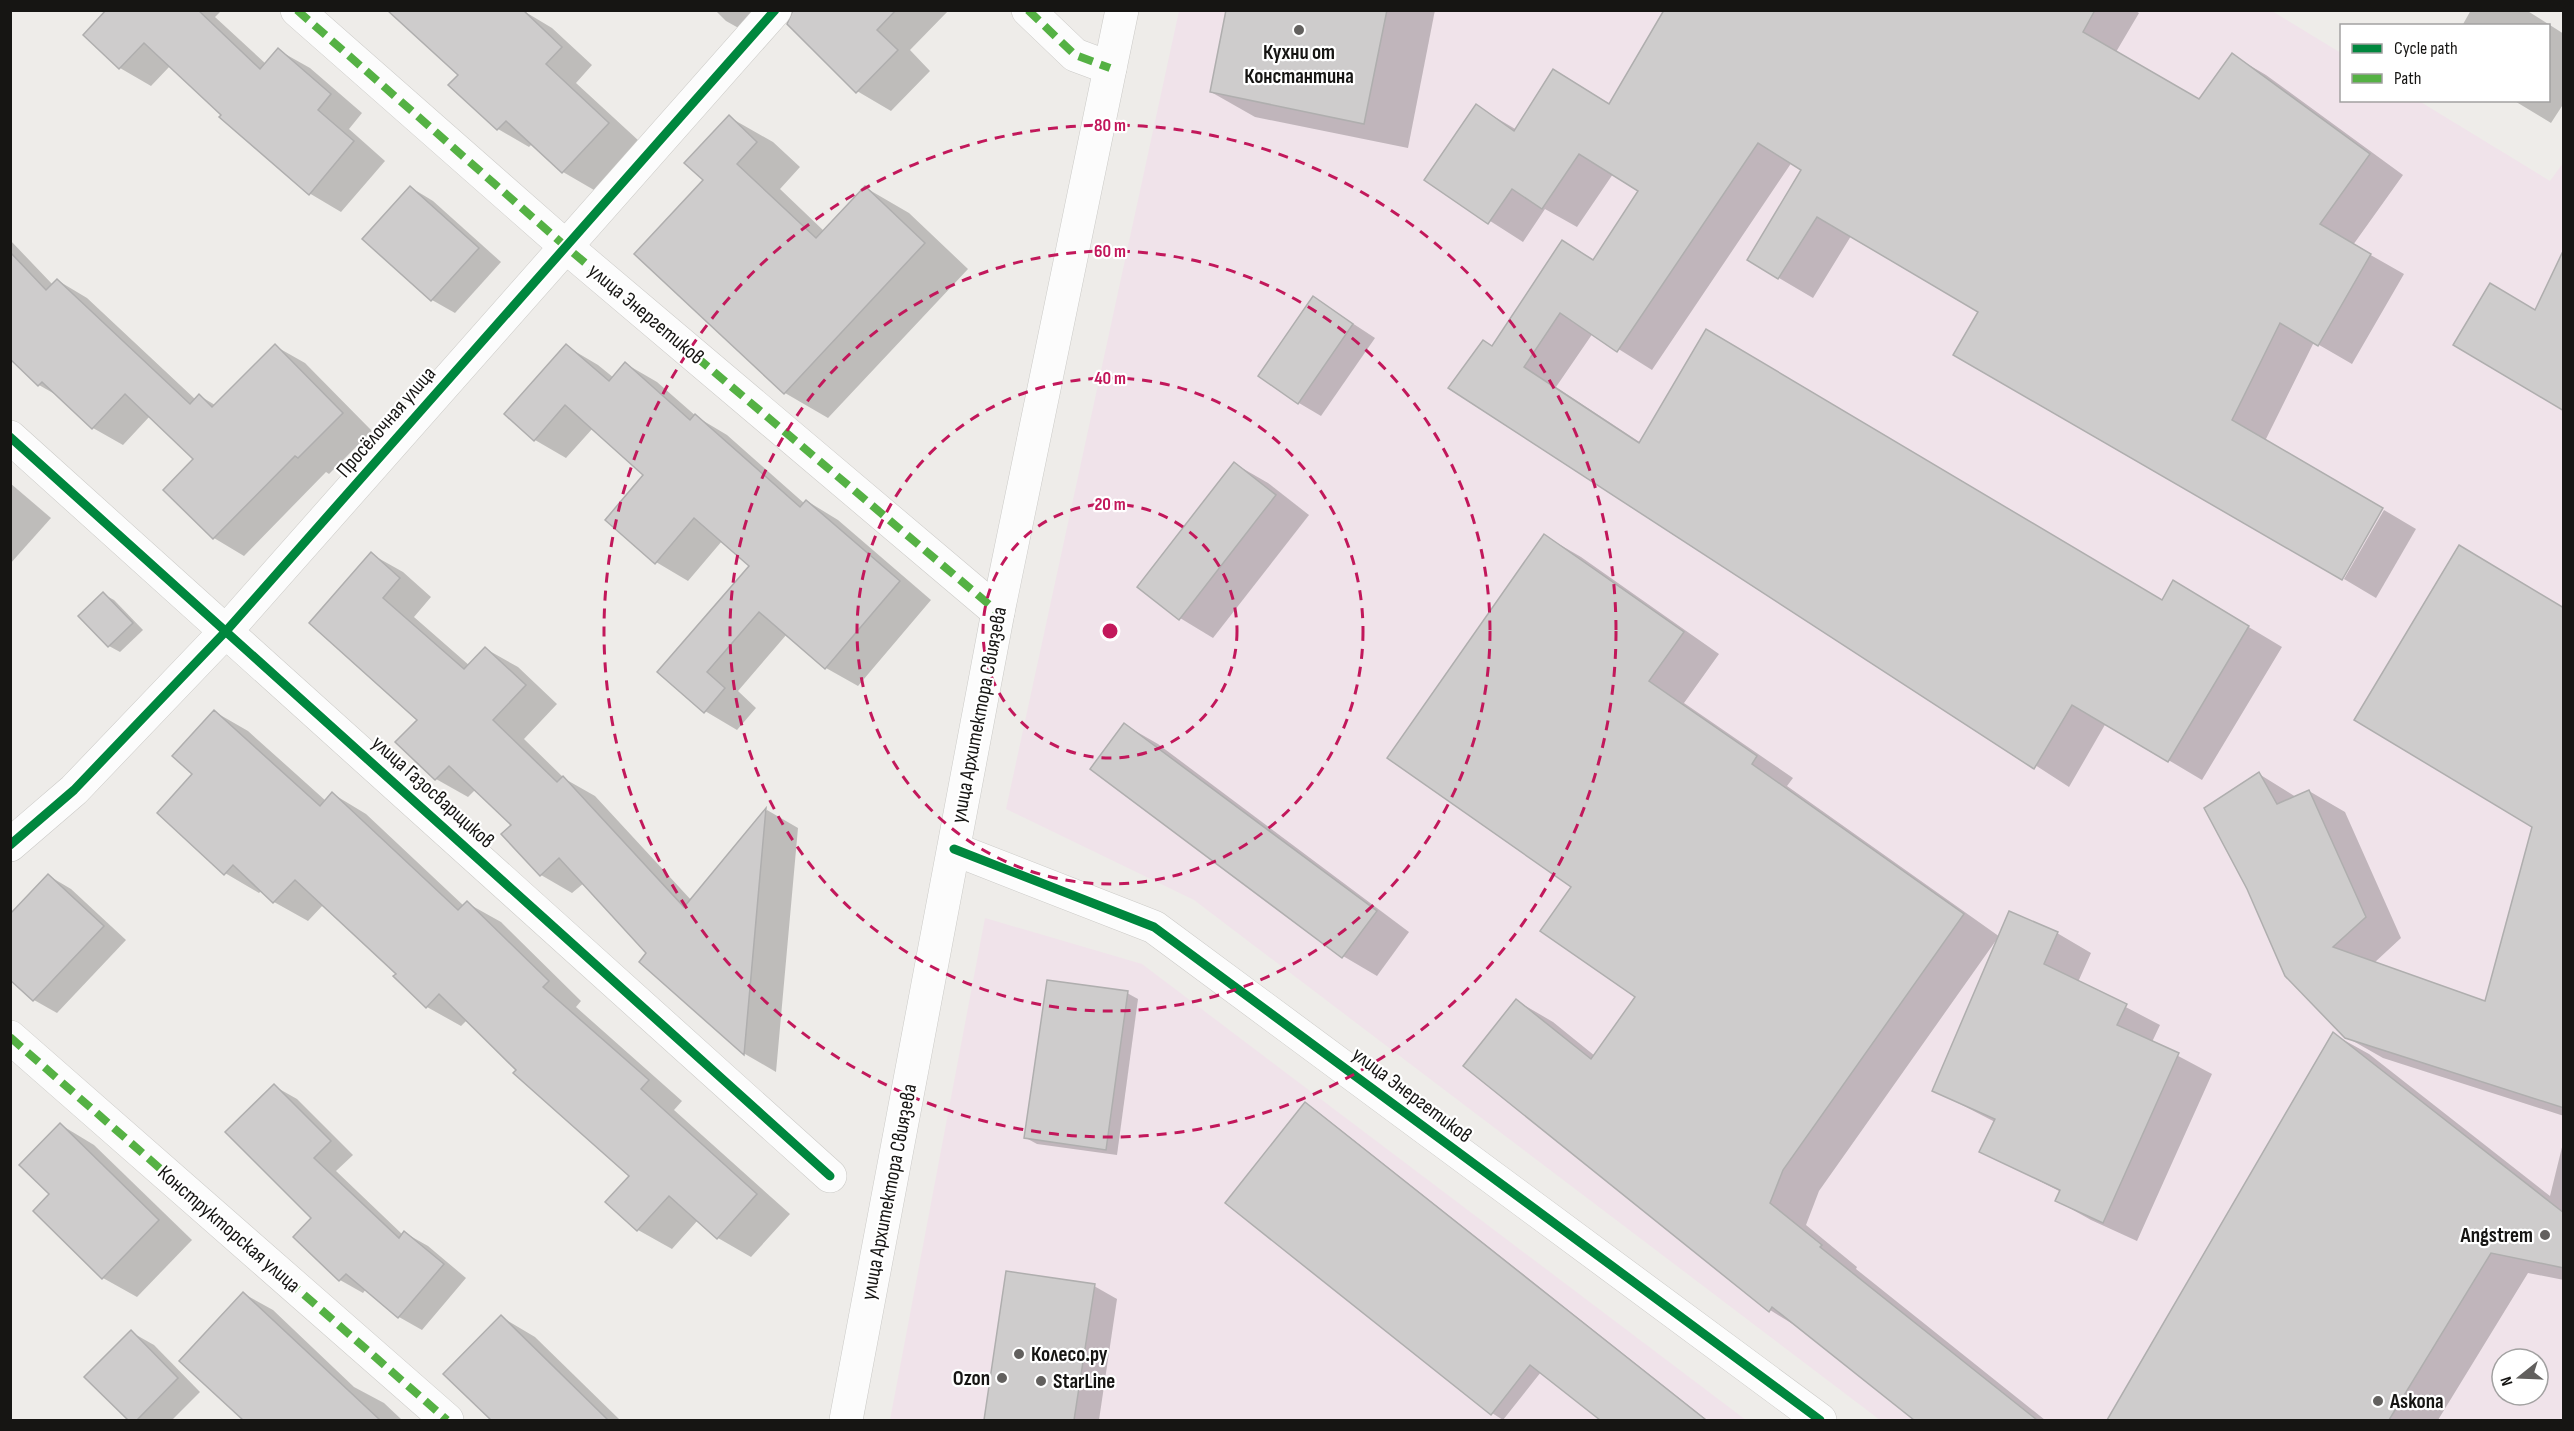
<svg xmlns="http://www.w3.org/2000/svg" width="2574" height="1431" viewBox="0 0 2574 1431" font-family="'Sofia Sans Condensed',sans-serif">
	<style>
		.industrial { fill: #f0e3ea; fill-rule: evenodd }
		.shadow { fill: #0003 }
		.building { fill: #cecccc; stroke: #afaeae; stroke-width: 1.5 }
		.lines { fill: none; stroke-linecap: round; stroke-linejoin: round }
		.minor-casing { stroke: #cbcac7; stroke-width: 34 }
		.secondary-casing { stroke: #cbcac7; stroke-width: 34 }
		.minor { stroke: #fcfcfc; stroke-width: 33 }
		.secondary { stroke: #fcfcfc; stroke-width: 33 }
		.quiet { stroke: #55b144; stroke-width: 8; stroke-dasharray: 15 8; stroke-linecap: butt }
		.cycleway-casing { stroke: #fff; stroke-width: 13 }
		.cycleway { stroke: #00873e; stroke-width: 9 }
		.ring { fill: none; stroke: #c2185b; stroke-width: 3; stroke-dasharray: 10 8 }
		.poi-dot { fill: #62605e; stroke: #fff; stroke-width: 2 }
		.labels { text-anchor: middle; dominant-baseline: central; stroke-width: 4.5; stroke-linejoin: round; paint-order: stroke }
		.poi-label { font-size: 21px; font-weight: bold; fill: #161513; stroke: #fff; text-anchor: start }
		.street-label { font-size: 21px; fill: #161513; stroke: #fff }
		.centre { fill: #c2185b; stroke: #fff; stroke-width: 3 }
		.ring-label { font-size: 18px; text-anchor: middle; font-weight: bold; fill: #c2185b; stroke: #fff; stroke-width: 4.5; stroke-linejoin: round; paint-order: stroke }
	</style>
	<rect width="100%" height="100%" fill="#eeece9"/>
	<g class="industrial">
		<path d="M 1179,11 L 2272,11 L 2341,53 L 2342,100 L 2419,101 L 2550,181 L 2563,163 L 2563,1420 L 1880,1420 L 1194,900 L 1006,809 ZM 2502,1359 L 2538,1359 L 2538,1395 L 2502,1395 Z"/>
		<path d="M 985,918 L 1142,964 L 1746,1420 L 890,1420 Z"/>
	</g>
	<g class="shadow">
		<path d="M 108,10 L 222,10 L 215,17 L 266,64 L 278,50 L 310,68 L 362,113 L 349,129 L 385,161 L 341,212 L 309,193 L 170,66 L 151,86 L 120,68 Z"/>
		<path d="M 522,10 L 552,28 L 592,65 L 576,83 L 639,141 L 594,190 L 563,172 L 533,143 L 529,147 L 498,129 L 451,85 Z"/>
		<path d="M 715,10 L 949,10 L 910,50 L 930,71 L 891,111 L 857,91 L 794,16 L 787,11 L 760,40 L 726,21 Z"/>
		<path d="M 1228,10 L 1435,10 L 1408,148 L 1255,117 L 1211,92 Z"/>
		<path d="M 1665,10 L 2134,10 L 2139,13 L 2116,52 L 2200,101 L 2232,55 L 2266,75 L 2403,175 L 2353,245 L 2404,274 L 2352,364 L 2314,342 L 2265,441 L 1980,312 L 1851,236 L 1813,298 L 1779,278 L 1749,259 L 1803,169 L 1792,162 L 1652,370 L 1593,333 L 1556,387 L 1641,443 L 2163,601 L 2207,602 L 2282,647 L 2202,780 L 2106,723 L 2069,787 L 1450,387 L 1492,347 L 1563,242 L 1594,260 L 1640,191 L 1613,174 L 1577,227 L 1545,209 L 1523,242 L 1426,180 L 1476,106 L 1517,130 L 1554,71 L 1610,104 Z"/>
		<path d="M 2471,10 L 2526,10 L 2564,34 L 2564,103 L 2551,123 L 2513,100 L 2548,100 L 2548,26 L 2462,26 Z"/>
		<path d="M 729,117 L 773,142 L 800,167 L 780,189 L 825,232 L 866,188 L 909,213 L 968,269 L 828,418 L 785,393 L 705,180 Z"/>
		<path d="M 410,187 L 433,201 L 501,262 L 455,313 L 432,300 L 364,238 Z"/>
		<path d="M 10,240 L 53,285 L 57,280 L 87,298 L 196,400 L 200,396 L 215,405 L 275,346 L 305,363 L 372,431 L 329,474 L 326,472 L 244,556 L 214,538 L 165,490 L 195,459 L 150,416 L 123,445 L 93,428 L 60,397 L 39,385 L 10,357 Z"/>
		<path d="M 1314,298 L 1375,338 L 1321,416 L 1299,403 Z"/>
		<path d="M 566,346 L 598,365 L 614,378 L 626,364 L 657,382 L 697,417 L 727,435 L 805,504 L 807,501 L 838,520 L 931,600 L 858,686 L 826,668 L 787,634 L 738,691 L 756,708 L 737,730 L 705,711 L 659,672 L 751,566 L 722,541 L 688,581 L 656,562 L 646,475 L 593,428 L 566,458 L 535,440 Z"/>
		<path d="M 1235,464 L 1268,483 L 1309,515 L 1213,638 L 1180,618 Z"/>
		<path d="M 10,483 L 51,518 L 10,564 Z"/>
		<path d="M 2384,510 L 2416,529 L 2376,598 L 2344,579 Z"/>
		<path d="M 1545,536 L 1581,557 L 1719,654 L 1684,703 L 1793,778 L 1787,786 L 2000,937 L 2057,933 L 2091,953 L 2078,982 L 2160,1025 L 2152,1042 L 2212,1074 L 2137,1241 L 2091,1220 L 2057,1201 L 2061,1192 L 1981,1151 L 1995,1122 L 1933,1090 L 1997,939 L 1819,1191 L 1806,1225 L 1857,1267 L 1856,1269 L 2045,1420 L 1916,1420 L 1801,1329 L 1770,1310 L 1517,1001 L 1553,1022 L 1595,1056 L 1637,997 L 1573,887 Z"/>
		<path d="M 371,554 L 403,572 L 431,597 L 414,617 L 470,666 L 486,649 L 518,667 L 557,704 L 524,739 L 565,779 L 595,796 L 692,901 L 767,810 L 798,828 L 776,1072 L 745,1054 L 641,962 L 648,953 L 584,883 L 572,893 L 541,875 L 513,825 L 476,789 L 468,797 L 436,779 L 419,719 L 311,623 Z"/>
		<path d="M 103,594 L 114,600 L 143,630 L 120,652 L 109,646 Z"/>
		<path d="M 2564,609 L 2564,1116 L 2383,1058 L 2346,1037 L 2259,774 L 2296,797 L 2309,791 L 2345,812 L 2401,938 L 2374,963 L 2486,1003 L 2534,826 Z"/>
		<path d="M 215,712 L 248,731 L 326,801 L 333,794 L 366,814 L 464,906 L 467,903 L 501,922 L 581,1001 L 576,1007 L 682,1101 L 674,1110 L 790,1214 L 751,1257 L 718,1238 L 698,1220 L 672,1249 L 638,1230 L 631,1175 L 467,1020 L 461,1026 L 427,1007 L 398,974 L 324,904 L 308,921 L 274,902 L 262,890 L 259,893 L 225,873 L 194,774 Z"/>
		<path d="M 1125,725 L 1158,744 L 1409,932 L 1377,976 L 1343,956 Z"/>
		<path d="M 49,876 L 71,889 L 126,940 L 57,1013 L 34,1000 L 10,978 Z"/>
		<path d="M 1127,993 L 1138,999 L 1117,1155 L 1037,1144 L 1026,1138 Z"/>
		<path d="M 2333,1034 L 2369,1054 L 2550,1196 L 2564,1139 L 2564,1280 L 2528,1273 L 2438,1420 L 2109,1420 Z"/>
		<path d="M 274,1086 L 297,1099 L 353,1155 L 336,1171 L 403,1235 L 405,1233 L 428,1246 L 466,1278 L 422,1330 L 399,1317 L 366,1289 L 363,1293 L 340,1280 L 313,1218 Z"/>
		<path d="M 1306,1104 L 1317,1111 L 1707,1420 L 1603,1420 L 1541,1372 L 1503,1420 L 1492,1413 Z"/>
		<path d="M 61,1125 L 94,1145 L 192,1240 L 137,1297 L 103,1278 Z"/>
		<path d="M 1008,1272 L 1094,1286 L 1117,1299 L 1099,1420 L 986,1420 Z"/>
		<path d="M 244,1294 L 273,1310 L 354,1387 L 384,1403 L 402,1420 L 247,1420 L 241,1417 Z"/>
		<path d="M 501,1317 L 535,1337 L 620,1420 L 493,1420 L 446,1374 Z"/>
		<path d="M 131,1332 L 154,1345 L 200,1392 L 172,1420 L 130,1420 L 86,1377 Z"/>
	</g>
	<g class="building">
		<path d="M 106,10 L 198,10 L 260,69 L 278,48 L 331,94 L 318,110 L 354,141 L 309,195 L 219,117 L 221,115 L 144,43 L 119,69 L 83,35 Z"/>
		<path d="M 387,10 L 523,10 L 562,47 L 546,64 L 609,123 L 562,173 L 506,121 L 497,130 L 448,85 L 458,75 Z"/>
		<path d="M 793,10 L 896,10 L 877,30 L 898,50 L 856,93 L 787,24 Z"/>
		<path d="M 1226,10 L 1387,10 L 1364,124 L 1210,92 Z"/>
		<path d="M 1664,10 L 2095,10 L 2083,32 L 2199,99 L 2232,53 L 2370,154 L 2320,224 L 2371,254 L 2318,346 L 2280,323 L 2232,420 L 2383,508 L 2342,580 L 1953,355 L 1978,312 L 1817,217 L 1778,279 L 1747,260 L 1801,170 L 1758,143 L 1617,352 L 1560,313 L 1524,367 L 1639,443 L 1706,329 L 2162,600 L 2173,580 L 2249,626 L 2168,762 L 2072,705 L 2034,769 L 1448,388 L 1483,340 L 1492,346 L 1562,240 L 1593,260 L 1638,191 L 1579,154 L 1542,209 L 1512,189 L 1488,224 L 1424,180 L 1476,104 L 1514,131 L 1553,69 L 1609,104 Z"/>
		<path d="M 729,115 L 757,142 L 737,164 L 816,238 L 865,186 L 925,243 L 784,394 L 634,254 L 703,180 L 684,163 Z"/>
		<path d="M 410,186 L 479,248 L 431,301 L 362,239 Z"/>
		<path d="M 2564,249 L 2564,411 L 2453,345 L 2490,283 L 2535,310 Z"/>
		<path d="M 10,252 L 46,290 L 57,279 L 190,404 L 199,394 L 212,407 L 275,344 L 343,413 L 298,458 L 295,456 L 213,539 L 163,490 L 193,459 L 125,394 L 92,429 L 42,382 L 38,386 L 10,359 Z"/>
		<path d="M 1313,296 L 1353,324 L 1298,404 L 1258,376 Z"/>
		<path d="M 566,344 L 609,381 L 625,362 L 690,420 L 695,414 L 800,507 L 806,500 L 900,581 L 825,669 L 759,612 L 707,672 L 725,688 L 704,713 L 657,672 L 749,566 L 694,518 L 655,564 L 605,520 L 643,475 L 565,405 L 534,441 L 504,414 Z"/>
		<path d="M 1234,462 L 1276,495 L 1179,620 L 1137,587 Z"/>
		<path d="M 1544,534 L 1684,632 L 1649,681 L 1757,756 L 1752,764 L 1964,914 L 1783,1170 L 1770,1203 L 1822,1245 L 1820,1247 L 2037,1420 L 1914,1420 L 1772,1307 L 1769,1312 L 1463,1066 L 1516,999 L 1591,1059 L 1635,997 L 1540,931 L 1571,887 L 1387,758 Z"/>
		<path d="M 2459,545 L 2564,608 L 2564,1108 L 2345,1038 L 2285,976 L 2247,889 L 2204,808 L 2259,772 L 2277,804 L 2309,790 L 2366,917 L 2333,947 L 2485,1001 L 2532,827 L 2354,720 Z"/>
		<path d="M 371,552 L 400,578 L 383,598 L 464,669 L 485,647 L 526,685 L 493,720 L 557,782 L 563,776 L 684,907 L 766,808 L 744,1055 L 639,962 L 646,953 L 559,858 L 540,876 L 501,834 L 511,825 L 449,766 L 435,780 L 395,742 L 417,720 L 309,623 Z"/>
		<path d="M 103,592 L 133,623 L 108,647 L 78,616 Z"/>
		<path d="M 214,710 L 320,806 L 332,792 L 458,910 L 467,901 L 549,981 L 543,987 L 649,1080 L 641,1089 L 757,1194 L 717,1239 L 669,1196 L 637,1231 L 605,1202 L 629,1176 L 513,1073 L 516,1070 L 439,994 L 426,1008 L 393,976 L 396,974 L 295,880 L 273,903 L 233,865 L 224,875 L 157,813 L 192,774 L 172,756 Z"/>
		<path d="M 1124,723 L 1377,911 L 1342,958 L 1090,769 Z"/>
		<path d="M 48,874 L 104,926 L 33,1001 L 10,980 L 10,914 Z"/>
		<path d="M 2009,911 L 2058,932 L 2044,964 L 2127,1004 L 2117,1025 L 2179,1053 L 2103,1223 L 2055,1201 L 2060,1190 L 1979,1152 L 1995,1119 L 1932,1091 Z"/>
		<path d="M 1047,980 L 1128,991 L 1106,1150 L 1024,1138 Z"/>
		<path d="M 2333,1032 L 2564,1213 L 2564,1268 L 2491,1253 L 2389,1420 L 2107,1420 Z"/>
		<path d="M 274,1084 L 331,1141 L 314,1158 L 399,1238 L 404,1231 L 444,1264 L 398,1318 L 346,1274 L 339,1281 L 293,1237 L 311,1218 L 225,1132 Z"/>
		<path d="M 1305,1102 L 1571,1313 L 1706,1420 L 1600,1420 L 1530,1365 L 1491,1415 L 1225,1203 Z"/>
		<path d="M 60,1123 L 159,1220 L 102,1279 L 33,1211 L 49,1194 L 19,1165 Z"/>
		<path d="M 1006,1271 L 1095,1284 L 1074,1420 L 984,1420 Z"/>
		<path d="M 243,1292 L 380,1420 L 243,1420 L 179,1361 Z"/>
		<path d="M 501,1315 L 608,1420 L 491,1420 L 443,1374 Z"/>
		<path d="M 131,1330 L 178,1378 L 137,1420 L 128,1420 L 84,1377 Z"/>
	</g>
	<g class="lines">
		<defs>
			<g id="minor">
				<path d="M 297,10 L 564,245 L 998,612"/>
				<path d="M 1028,10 L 1075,55 L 1110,68"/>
				<path d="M 10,437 L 830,1176"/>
				<path d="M 10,845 L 74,790 L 227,630 L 775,10"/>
				<path d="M 954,849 L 1154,927 L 1820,1420"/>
				<path d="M 10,1037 L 447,1420"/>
			</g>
			<path id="secondary" d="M 846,1420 L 998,612 L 1122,10"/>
		</defs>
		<use href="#minor" class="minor-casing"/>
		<use href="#secondary" class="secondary-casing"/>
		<use href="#minor" class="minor"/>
		<use href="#secondary" class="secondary"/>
		<g class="quiet">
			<path d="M 297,10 L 564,245 L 998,612"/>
			<path d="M 1028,10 L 1075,55 L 1110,68"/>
			<path d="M 10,1037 L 447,1420"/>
		</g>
		<defs>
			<g id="cycleway">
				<path d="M 10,437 L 830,1176"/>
				<path d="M 10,845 L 74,790 L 227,630 L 775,10"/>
				<path d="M 954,849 L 1154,927 L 1820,1420"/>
			</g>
		</defs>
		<use href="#cycleway" class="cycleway-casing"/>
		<use href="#cycleway" class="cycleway"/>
	</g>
	<g class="ring">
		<circle cx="1110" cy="631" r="127"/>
		<circle cx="1110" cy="631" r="253"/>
		<circle cx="1110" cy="631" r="380"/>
		<circle cx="1110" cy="631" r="506"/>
	</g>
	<g class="poi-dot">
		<circle cx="1299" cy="30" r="6"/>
		<circle cx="2545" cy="1235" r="6"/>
		<circle cx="1019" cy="1354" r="6"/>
		<circle cx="1002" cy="1378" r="6"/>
		<circle cx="1041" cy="1381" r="6"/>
		<circle cx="2378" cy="1401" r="6"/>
	</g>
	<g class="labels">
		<g class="poi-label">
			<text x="1299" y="52" text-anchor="middle">Кухни от<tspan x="1299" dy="24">Константина</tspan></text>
			<text x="2533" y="1235" text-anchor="end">Angstrem</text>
			<text x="1031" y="1354">Колесо.ру</text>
			<text x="990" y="1378" text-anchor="end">Ozon</text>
			<text x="1053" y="1381">StarLine</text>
			<text x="2390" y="1401">Askona</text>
		</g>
		<g class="street-label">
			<text transform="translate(646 314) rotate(40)">улица Энергетиков</text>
			<text transform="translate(386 422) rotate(-49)">Просёлочная улица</text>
			<text transform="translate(979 715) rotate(-79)">улица Архитектора Свиязева</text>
			<text transform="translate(433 792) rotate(42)">улица Газосварщиков</text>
			<text transform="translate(1412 1095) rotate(37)">улица Энергетиков</text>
			<text transform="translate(889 1192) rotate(-79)">улица Архитектора Свиязева</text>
			<text transform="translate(229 1229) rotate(41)">Конструкторская улица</text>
		</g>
	</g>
	<circle cx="1110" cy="631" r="9" class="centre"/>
	<g class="ring-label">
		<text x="1110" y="131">80 m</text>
		<text x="1110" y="257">60 m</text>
		<text x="1110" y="384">40 m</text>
		<text x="1110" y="510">20 m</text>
	</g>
	<rect width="2574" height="1431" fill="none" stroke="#161513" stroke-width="24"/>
	<rect x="2340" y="24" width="210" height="78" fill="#ffffff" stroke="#a2a1a1" stroke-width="1.5"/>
	<rect x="2352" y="44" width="30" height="9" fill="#00873e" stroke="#a2a1a1" stroke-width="1.5"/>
	<text x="2394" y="54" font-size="18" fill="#161513">Cycle path</text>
	<rect x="2352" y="74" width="30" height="9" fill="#55b144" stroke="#a2a1a1" stroke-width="1.5"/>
	<text x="2394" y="84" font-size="18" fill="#161513">Path</text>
	<g transform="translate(2520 1377) rotate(252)"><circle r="28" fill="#ffffff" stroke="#a2a1a1" stroke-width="1.5"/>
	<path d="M0-4.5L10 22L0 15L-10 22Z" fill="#62605e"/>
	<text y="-9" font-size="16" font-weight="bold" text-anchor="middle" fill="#161513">N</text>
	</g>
</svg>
